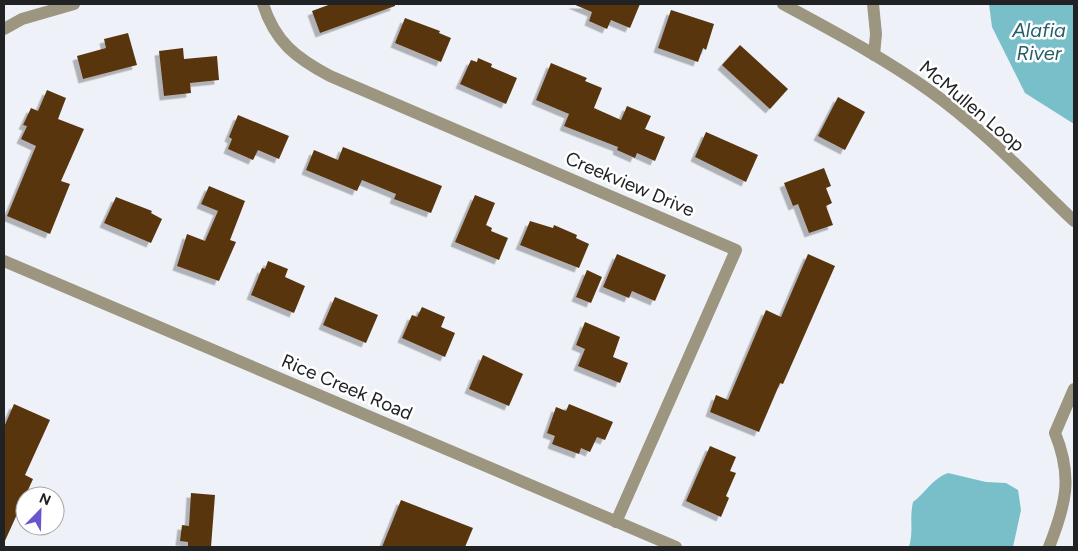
<svg xmlns="http://www.w3.org/2000/svg" width="1078" height="551" viewBox="0 0 1078 551" font-family="Figtree,sans-serif">
	<style>
		.water { fill: #79bfca }
		.building { fill: #583410; filter: url(#shadow) }
		.lines { fill: none; stroke-linecap: round; stroke-linejoin: round }
		.minor { stroke: #9c957f; stroke-width: 12 }
		.tertiary { stroke: #9c957f; stroke-width: 12 }
		.labels { text-anchor: middle; dominant-baseline: central; stroke-width: 5; stroke-linejoin: round; paint-order: stroke }
		.street-label { font-size: 19px; fill: #212224; stroke: #fff }
		.water-label { font-size: 20px; font-style: italic; fill: #245e67; stroke: #fff }
	</style>
	<defs>
		<filter id="shadow"><feDropShadow dx="-4.5" dy="4.5" stdDeviation="0" flood-color="#0004"/></filter>
	</defs>
	<rect width="100%" height="100%" fill="#eef2f8"/>
	<g class="water">
		<path d="M 989,4 L 1074,4 L 1074,124 L 1025,93 L 992,27 Z"/>
		<path d="M 948,473 L 986,482 L 1006,483 L 1018,490 L 1021,510 L 1013,547 L 909,547 C 914,529 909,520 913,502 C 925,493 933,478 948,473 Z"/>
	</g>
	<g class="building">
		<path d="M 331,4 L 395,4 L 395,6 L 320,33 L 312,11 Z"/>
		<path d="M 573,4 L 640,4 L 630,28 L 611,20 L 607,29 L 589,21 L 592,12 Z"/>
		<path d="M 671,10 L 714,24 L 706,50 L 703,48 L 698,62 L 658,48 Z"/>
		<path d="M 405,18 L 440,31 L 439,33 L 451,38 L 441,62 L 395,43 Z"/>
		<path d="M 128,33 L 137,65 L 83,79 L 77,56 L 106,48 L 104,39 Z"/>
		<path d="M 740,45 L 788,89 L 770,109 L 722,65 Z"/>
		<path d="M 183,48 L 184,59 L 217,56 L 219,80 L 190,83 L 191,93 L 164,96 L 159,51 Z"/>
		<path d="M 478,58 L 492,64 L 491,67 L 517,78 L 506,104 L 460,84 L 471,60 L 477,62 Z"/>
		<path d="M 551,63 L 587,78 L 585,81 L 602,88 L 594,108 L 621,120 L 627,106 L 651,116 L 645,129 L 665,137 L 655,161 L 637,153 L 635,158 L 617,150 L 618,147 L 564,126 L 569,114 L 536,100 Z"/>
		<path d="M 47,90 L 66,98 L 58,119 L 84,129 L 61,181 L 70,184 L 50,234 L 7,216 L 36,146 L 21,139 L 27,126 L 23,125 L 31,108 L 38,111 Z"/>
		<path d="M 838,97 L 865,112 L 845,150 L 818,136 Z"/>
		<path d="M 238,115 L 289,136 L 279,159 L 258,150 L 253,160 L 228,149 L 232,139 L 229,137 Z"/>
		<path d="M 706,132 L 758,155 L 746,182 L 695,157 Z"/>
		<path d="M 343,147 L 442,186 L 431,213 L 394,199 L 396,194 L 362,180 L 357,191 L 306,170 L 314,150 L 338,160 Z"/>
		<path d="M 824,168 L 831,186 L 826,188 L 832,203 L 826,206 L 833,225 L 809,233 L 798,204 L 793,206 L 784,183 Z"/>
		<path d="M 209,186 L 245,201 L 230,240 L 236,242 L 219,281 L 177,266 L 187,234 L 205,241 L 218,211 L 201,204 Z"/>
		<path d="M 475,195 L 495,203 L 486,225 L 492,228 L 491,231 L 508,238 L 499,260 L 455,242 Z"/>
		<path d="M 116,197 L 152,211 L 151,213 L 162,219 L 151,243 L 104,223 Z"/>
		<path d="M 530,221 L 553,228 L 554,225 L 577,235 L 576,238 L 589,244 L 579,268 L 520,245 Z"/>
		<path d="M 617,254 L 666,275 L 655,301 L 632,291 L 629,298 L 603,287 Z"/>
		<path d="M 808,254 L 835,266 L 783,384 L 780,383 L 759,432 L 710,412 L 716,395 L 728,400 L 766,310 L 781,317 Z"/>
		<path d="M 268,261 L 288,269 L 285,277 L 305,286 L 294,313 L 251,295 L 262,268 L 265,269 Z"/>
		<path d="M 587,270 L 602,277 L 591,303 L 576,297 Z"/>
		<path d="M 335,297 L 378,315 L 366,343 L 323,325 Z"/>
		<path d="M 422,307 L 445,317 L 441,327 L 455,333 L 445,357 L 402,338 L 412,315 L 417,317 Z"/>
		<path d="M 585,322 L 620,337 L 613,357 L 628,363 L 620,383 L 578,366 L 585,349 L 576,345 Z"/>
		<path d="M 483,355 L 523,374 L 509,406 L 469,389 Z"/>
		<path d="M 14,404 L 50,420 L 25,475 L 33,479 L 4,543 L 4,427 Z"/>
		<path d="M 569,404 L 613,422 L 605,440 L 597,437 L 590,452 L 581,448 L 579,454 L 552,444 L 555,436 L 547,433 L 556,407 L 566,411 Z"/>
		<path d="M 710,446 L 736,457 L 730,471 L 736,473 L 726,496 L 729,498 L 721,517 L 686,501 Z"/>
		<path d="M 191,493 L 215,495 L 211,547 L 188,547 L 188,542 L 180,541 L 182,525 L 189,526 Z"/>
		<path d="M 401,500 L 473,528 L 465,547 L 382,547 Z"/>
	</g>
	<g class="lines">
		<g class="minor">
			<path d="M 263,4 C 275,42 296,58 330,76 L 736,250 L 616,522"/>
			<path d="M 873,4 L 876,34 L 874,55"/>
			<path d="M 4,29 L 22,19 L 74,4"/>
			<path d="M 4,261 L 676,547"/>
			<path d="M 1049,547 C 1066,504 1073,477 1055,433 L 1074,389"/>
		</g>
		<path class="tertiary" d="M 783,4 C 833,31 884,58 930,91 C 982,128 1028,177 1074,221"/>
	</g>
	<g class="labels">
		<g class="street-label">
			<text transform="translate(972 106) rotate(40)">McMullen Loop</text>
			<text transform="translate(630 184) rotate(23)">Creekview Drive</text>
			<text transform="translate(347 387) rotate(23)">Rice Creek Road</text>
		</g>
		<g class="water-label">
			<text x="1039" y="30">Alafia<tspan x="1039" dy="23">River</tspan></text>
		</g>
	</g>
	<rect width="1078" height="551" fill="none" stroke="#212224" stroke-width="10"/>
	<g transform="translate(40 511) rotate(23)"><circle r="24" fill="#ffffff" stroke="#a6a7a7"/>
	<path d="M0-4L9 19L0 12L-9 19Z" fill="#6955ce"/>
	<text y="-8" font-size="14" font-weight="bold" text-anchor="middle" fill="#212224">N</text>
	</g>
</svg>
